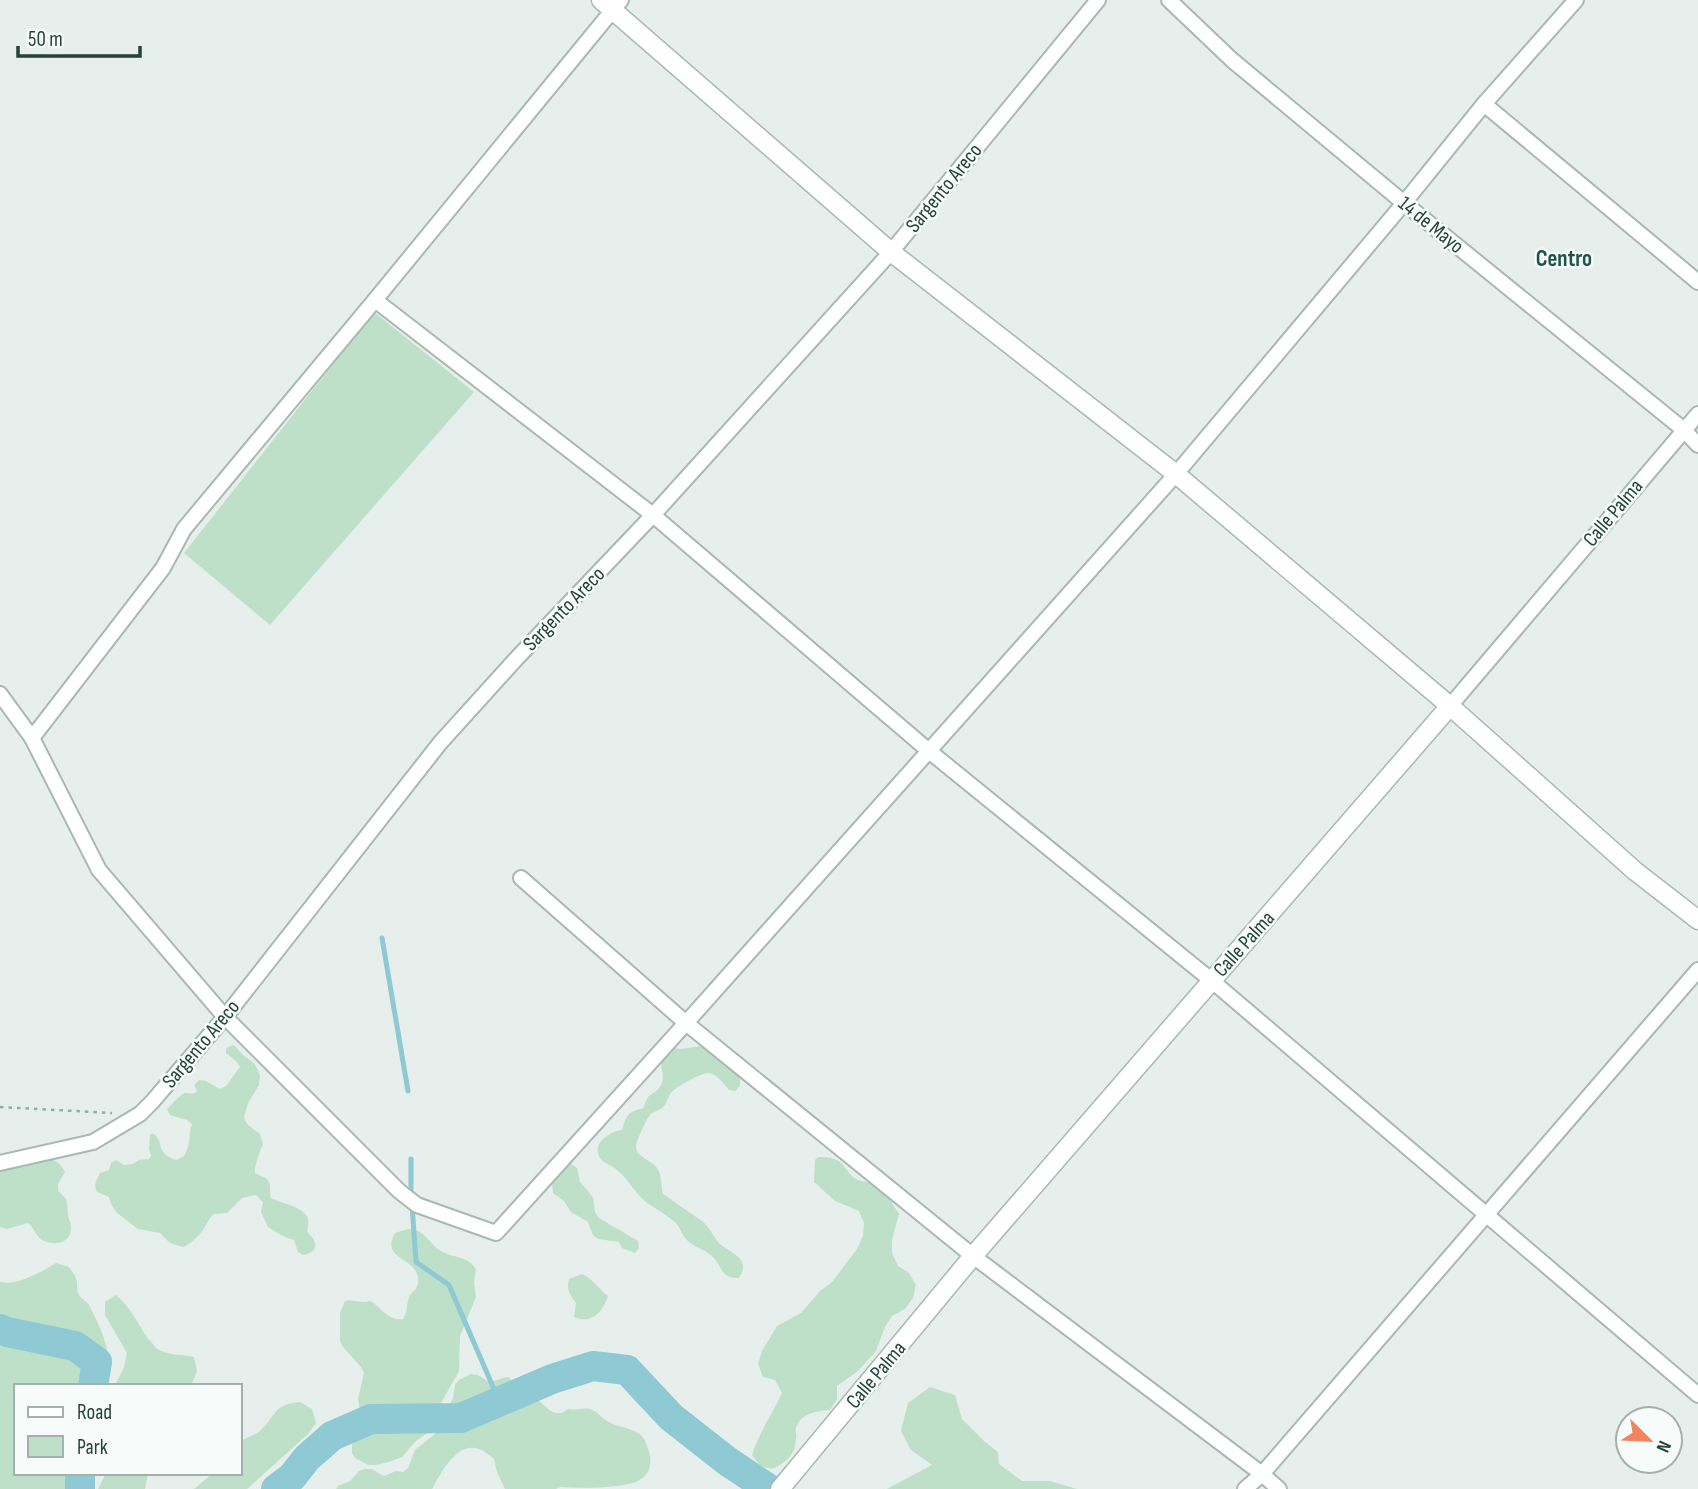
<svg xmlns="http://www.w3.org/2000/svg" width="1698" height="1489" viewBox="0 0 1698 1489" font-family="'Sofia Sans Condensed',sans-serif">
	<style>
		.green { fill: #bfe0c8 }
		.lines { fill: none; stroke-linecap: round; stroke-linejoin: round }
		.stream { stroke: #8ec9d4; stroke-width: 5 }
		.river { stroke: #8ec9d4; stroke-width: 30 }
		.minor-casing { stroke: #a8b8b2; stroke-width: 18 }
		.tertiary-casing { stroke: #a8b8b2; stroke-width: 21 }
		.path { stroke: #86b3a5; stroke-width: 2.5; stroke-dasharray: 3.5 5; stroke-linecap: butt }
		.minor { stroke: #fff; stroke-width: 14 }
		.tertiary { stroke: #fff; stroke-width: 18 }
		.labels { text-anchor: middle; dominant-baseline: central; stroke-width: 5; stroke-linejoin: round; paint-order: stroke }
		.street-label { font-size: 21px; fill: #24423a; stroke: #f7fbf9 }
		.neighbourhood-label { font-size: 23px; font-weight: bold; fill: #1f5548; stroke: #f7fbf9 }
	</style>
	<rect width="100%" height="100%" fill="#e6efeb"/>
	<g class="green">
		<path d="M 374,312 L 474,392 L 270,625 L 184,553 Z"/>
		<path d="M 234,1045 L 243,1055 L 254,1063 L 260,1075 L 259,1085 L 248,1103 L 244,1117 L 247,1124 L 260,1134 L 263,1144 C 260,1151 254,1166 255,1173 C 258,1175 261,1176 264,1177 C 273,1182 269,1191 271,1198 C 281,1203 305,1207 308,1219 C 309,1223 308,1228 307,1232 C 318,1241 319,1251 304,1255 L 298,1252 L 294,1240 C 285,1238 276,1232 268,1227 L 261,1212 L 263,1202 L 256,1195 L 242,1198 L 227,1213 L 214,1214 C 208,1219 207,1224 203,1230 C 198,1237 190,1244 183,1247 L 170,1243 L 160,1233 L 138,1229 L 117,1213 L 111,1204 L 109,1197 L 97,1192 C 93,1184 97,1180 100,1173 L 109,1170 L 111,1163 L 116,1160 L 124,1165 L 133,1164 L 139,1160 L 149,1159 L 151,1156 L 149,1149 L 150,1135 L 153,1133 C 166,1144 154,1152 176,1160 L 184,1156 C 191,1145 188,1135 192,1124 L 187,1120 L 170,1115 L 167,1109 C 170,1106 181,1094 185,1093 C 188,1093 191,1094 195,1093 L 197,1091 L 194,1085 L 199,1080 L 206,1081 L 220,1089 L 226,1086 L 240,1067 L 236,1061 L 226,1053 L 226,1049 L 228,1047 Z"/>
		<path d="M 701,1046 C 717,1051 729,1066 740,1077 L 740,1085 L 736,1091 L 729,1090 C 723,1083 718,1075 709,1073 C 703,1072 675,1087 671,1093 C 668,1097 667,1103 663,1107 C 659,1111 653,1111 649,1116 C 647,1119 636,1142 636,1145 C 635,1157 651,1160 657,1168 C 662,1175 661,1187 663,1194 L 702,1221 C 710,1227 713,1237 720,1244 C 731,1253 752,1259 739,1278 C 719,1278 723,1266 712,1256 C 706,1250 696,1248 689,1242 C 683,1237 681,1230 677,1224 C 672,1218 654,1208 646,1202 C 635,1193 628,1179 617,1170 C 612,1165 604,1164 600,1158 C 591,1144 610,1131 622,1130 C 627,1114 627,1113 643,1108 C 645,1104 646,1100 648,1097 C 652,1093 659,1090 661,1085 C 668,1070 651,1062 673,1048 L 681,1049 Z"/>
		<path d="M 0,1154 L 31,1164 C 46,1157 57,1156 65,1172 L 58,1184 L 58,1191 C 69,1200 67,1202 68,1215 C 68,1219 71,1222 71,1226 C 72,1243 55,1247 42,1240 C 36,1236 34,1228 28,1223 L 7,1229 L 0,1227 Z"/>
		<path d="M 818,1157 C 850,1156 841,1174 861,1181 C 864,1182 870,1182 873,1182 C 878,1183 883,1187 888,1190 L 892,1203 L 899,1214 L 892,1240 L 892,1253 L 898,1266 L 909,1273 L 916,1285 L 913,1298 L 905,1309 L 892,1316 L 885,1327 L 876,1351 L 858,1371 L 837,1386 L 837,1399 L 830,1410 C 817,1411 801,1413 796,1428 C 795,1432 797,1436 796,1439 C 795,1455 786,1463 772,1469 L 760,1466 L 752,1455 C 759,1433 772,1414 782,1393 L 775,1380 L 763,1377 L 758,1364 L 762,1351 L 777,1326 L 801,1313 L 820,1291 L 832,1282 L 857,1249 L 863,1236 L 864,1223 L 859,1211 L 835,1201 L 814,1182 L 815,1160 Z"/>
		<path d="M 571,1164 L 577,1168 L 580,1182 L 589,1192 L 593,1198 L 595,1212 L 599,1218 L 638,1241 L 639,1248 L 635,1253 L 622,1248 L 619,1242 L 598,1239 L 593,1235 L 588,1222 L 571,1212 L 564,1201 L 553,1193 L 552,1180 L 565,1165 Z"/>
		<path d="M 408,1229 C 425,1229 428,1243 441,1251 C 453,1258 468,1256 476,1269 L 474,1283 L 476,1297 L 460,1336 L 459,1371 L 441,1403 L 437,1422 L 434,1428 L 416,1441 L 402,1457 L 389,1462 L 375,1465 L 368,1465 L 355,1458 L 352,1453 L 352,1445 L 355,1425 L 360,1412 L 358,1399 L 364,1373 L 361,1367 L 343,1347 L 340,1341 L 340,1313 L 345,1301 C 354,1299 361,1304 370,1301 C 382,1307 387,1321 403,1319 C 408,1312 406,1305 409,1297 C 412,1291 417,1290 418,1283 C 421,1256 379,1262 395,1233 Z"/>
		<path d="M 56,1263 L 69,1267 C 72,1272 76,1276 77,1282 C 77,1285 77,1289 78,1293 C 80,1299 86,1300 89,1305 C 103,1332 113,1355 108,1386 L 16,1386 L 16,1473 L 80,1473 L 78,1477 L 80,1489 L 0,1489 L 0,1282 C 17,1286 41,1272 56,1263 Z"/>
		<path d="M 582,1274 C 592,1278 599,1289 608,1296 C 603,1312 591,1325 574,1317 L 576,1303 C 570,1295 566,1290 569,1279 Z"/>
		<path d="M 116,1295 C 131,1307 138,1325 149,1340 C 152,1342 154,1346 156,1348 C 167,1356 182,1354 194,1357 L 197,1371 L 191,1386 L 115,1386 L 124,1367 L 127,1353 L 105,1315 L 105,1302 Z"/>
		<path d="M 471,1374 L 478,1375 L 489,1382 C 497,1381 502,1377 509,1377 L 516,1387 L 534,1396 L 549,1410 L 555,1413 L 562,1413 L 568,1409 C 576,1411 583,1407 590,1409 C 597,1411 601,1417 607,1421 C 616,1427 629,1427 638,1433 C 643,1436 645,1440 647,1446 C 653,1461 652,1474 636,1482 C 614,1489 583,1488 560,1487 L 556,1489 L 505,1489 L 497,1472 L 494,1459 C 487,1453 478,1446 469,1448 C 453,1450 439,1476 432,1489 L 336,1489 L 338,1486 L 350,1481 L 359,1471 L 365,1469 L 372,1469 L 384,1476 L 396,1471 L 403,1472 L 408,1468 L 415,1450 L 436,1433 L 453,1398 L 455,1385 L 459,1380 Z"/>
		<path d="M 930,1387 L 955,1395 L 962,1419 L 984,1441 L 998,1452 L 999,1464 L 1022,1481 L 1050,1481 L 1077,1489 L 887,1489 L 932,1465 L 911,1450 L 901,1431 L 908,1403 Z"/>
		<path d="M 300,1402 L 312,1409 L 316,1423 L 308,1434 L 247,1489 L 194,1489 L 213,1473 L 240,1473 L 240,1441 C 246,1438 255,1435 260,1431 C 277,1415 273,1404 300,1402 Z"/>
		<path d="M 106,1473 L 150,1473 L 147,1478 L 145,1489 L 98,1489 Z"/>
	</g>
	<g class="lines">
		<g class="stream">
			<path d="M 382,938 L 408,1091"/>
			<path d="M 411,1159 L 411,1190 L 416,1262 L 449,1285 L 500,1403"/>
		</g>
		<g class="river">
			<path d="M 0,1329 L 7,1332 L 75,1346 L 97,1362 L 93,1386"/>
			<path d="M 80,1489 L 80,1473"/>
			<path d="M 276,1489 L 292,1477 L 307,1458 L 332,1436 L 371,1419 L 461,1418 L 552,1379 L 593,1366 L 627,1370 L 671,1417 L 727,1461 L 769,1489"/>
		</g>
		<defs>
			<g id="minor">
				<path d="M 1169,0 L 1232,60 L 1404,203 L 1684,430 L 1698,445"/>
				<path d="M 1484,104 L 1698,282"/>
				<path d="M 375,300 L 653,515 L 929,751 L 1211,980 L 1698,1395"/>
				<path d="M 0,694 L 32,738 L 99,870 L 225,1017 L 399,1191 L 417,1205 L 496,1233 L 686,1023 L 1176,474 L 1404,203 L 1484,104 L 1576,0"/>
				<path d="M 1450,706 L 1698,414"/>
				<path d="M 32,738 L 163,568 L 184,529 L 375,300 L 621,0"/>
				<path d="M 521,878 L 686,1023 L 973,1256 L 1262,1474 L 1279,1489"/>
				<path d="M 0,1163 L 93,1142 L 140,1114 L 152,1102 L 225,1017 L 440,743 L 516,659 L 653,515 L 891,252 L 1098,0"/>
				<path d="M 1245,1489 L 1262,1474 L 1698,970"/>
			</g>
			<g id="tertiary">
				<path d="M 601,0 L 891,252 L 1176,474 L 1450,706 L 1635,871 L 1698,920"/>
				<path d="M 780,1489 L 973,1256 L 1450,706"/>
			</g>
		</defs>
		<use href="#minor" class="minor-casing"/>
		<use href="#tertiary" class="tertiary-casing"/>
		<path class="path" d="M 0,1107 L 112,1113"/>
		<use href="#minor" class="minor"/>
		<use href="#tertiary" class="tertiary"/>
	</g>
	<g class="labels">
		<g class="street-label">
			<text transform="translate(944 188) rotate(-51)">Sargento Areco</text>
			<text transform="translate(1431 225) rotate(39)">14 de Mayo</text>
			<text transform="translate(1613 513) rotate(-50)">Calle Palma</text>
			<text transform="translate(564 609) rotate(-46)">Sargento Areco</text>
			<text transform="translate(1244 944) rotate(-48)">Calle Palma</text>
			<text transform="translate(201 1044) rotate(-50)">Sargento Areco</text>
			<text transform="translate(876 1375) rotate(-50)">Calle Palma</text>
		</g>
		<g class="neighbourhood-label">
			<text x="1564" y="259">Centro</text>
		</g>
	</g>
	<rect x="14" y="1384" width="228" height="91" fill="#f7fbf9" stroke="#a3b1ad" stroke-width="2"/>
	<rect x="28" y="1407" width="35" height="10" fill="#ffffff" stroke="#a3b1ad" stroke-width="2"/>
	<text x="77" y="1419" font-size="21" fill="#24423a">Road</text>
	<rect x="28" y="1436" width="35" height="21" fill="#bfe0c8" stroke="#a3b1ad" stroke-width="2"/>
	<text x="77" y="1454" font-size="21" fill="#24423a">Park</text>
	<g transform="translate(1649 1440) rotate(114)"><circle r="33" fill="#f7fbf9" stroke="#a3b1ad" stroke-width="2"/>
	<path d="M0-5L12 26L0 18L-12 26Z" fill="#f4845f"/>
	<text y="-10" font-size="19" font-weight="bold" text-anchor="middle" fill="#24423a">N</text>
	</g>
	<path d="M18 46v10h122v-10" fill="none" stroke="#24423a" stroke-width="3.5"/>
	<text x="28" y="46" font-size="21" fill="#24423a" stroke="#f7fbf9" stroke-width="5" paint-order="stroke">50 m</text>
</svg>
